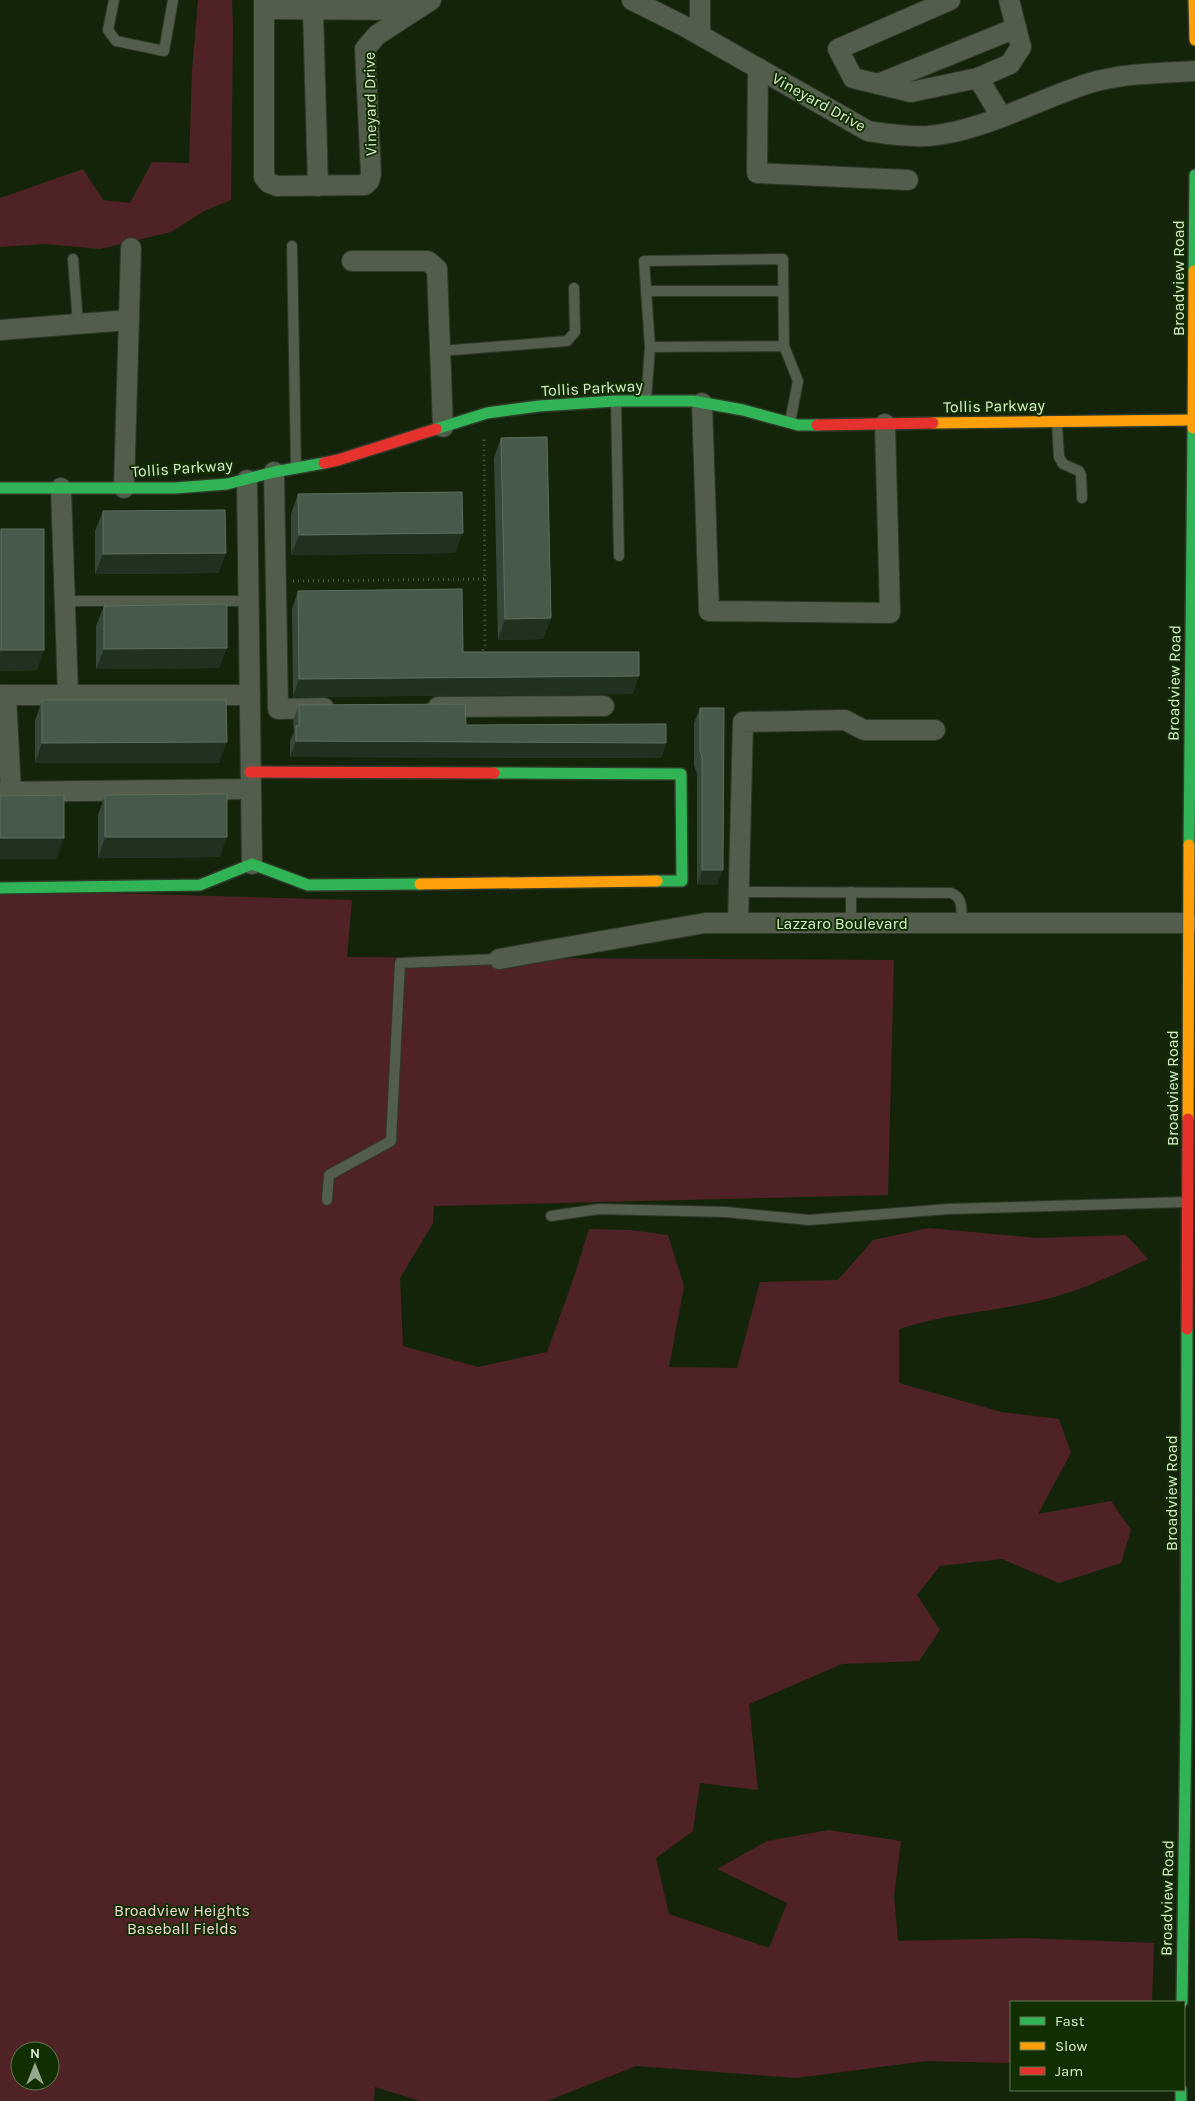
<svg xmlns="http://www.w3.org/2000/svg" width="1195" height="2101" viewBox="0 0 1195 2101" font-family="Karla,sans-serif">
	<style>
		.green { fill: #4f2325; fill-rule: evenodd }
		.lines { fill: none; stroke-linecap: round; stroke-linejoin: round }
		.lane-casing { stroke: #2e3928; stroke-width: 12 }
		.street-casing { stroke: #2e3928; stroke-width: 22 }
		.fast-casing { stroke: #2e3928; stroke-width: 14 }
		.slow-casing { stroke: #2e3928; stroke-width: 14 }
		.jam-casing { stroke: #2e3928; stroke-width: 14 }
		.path { stroke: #505a4a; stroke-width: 3; stroke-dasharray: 1 4; stroke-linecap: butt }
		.lane { stroke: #525e4b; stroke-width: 10 }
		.street { stroke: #525e4b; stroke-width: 20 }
		.fast { stroke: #30b455; stroke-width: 11 }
		.slow { stroke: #ff9f0a; stroke-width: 11 }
		.jam { stroke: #e5322d; stroke-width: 11 }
		.wall { fill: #354739 }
		.shaded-wall { fill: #21311f }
		.building { fill: #475949; stroke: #5e705f }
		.labels { text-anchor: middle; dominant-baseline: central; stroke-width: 4; stroke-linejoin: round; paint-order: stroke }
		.street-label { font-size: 16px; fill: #dbeed3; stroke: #112e00 }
		.park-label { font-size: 16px; fill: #f3d7d8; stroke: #112e00 }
	</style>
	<rect width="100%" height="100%" fill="#14240a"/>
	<g class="green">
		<path d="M 198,0 L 232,0 L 233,28 L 231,200 L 206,210 L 171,232 L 100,249 L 45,244 L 0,247 L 0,198 L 83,169 L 103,200 L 130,203 L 152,162 L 189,163 L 192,71 Z"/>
		<path d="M 109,893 L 352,900 L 347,957 L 894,960 L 888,1195 L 434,1206 L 433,1223 L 400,1278 L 403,1346 L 478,1367 L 547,1352 L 573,1280 L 589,1229 L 630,1230 L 668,1235 L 684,1286 L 669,1367 L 737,1368 L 760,1282 L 838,1280 L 873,1240 L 929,1228 L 1037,1238 L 1126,1235 L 1148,1259 C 1113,1275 1076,1293 1038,1301 C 991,1312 944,1314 899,1329 L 899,1383 L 1001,1412 L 1059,1419 L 1071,1453 L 1038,1514 L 1111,1501 L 1131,1530 L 1121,1563 L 1059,1583 L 1002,1559 L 940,1566 L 917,1595 L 940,1630 L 919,1661 L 842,1664 L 749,1704 L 758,1790 L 700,1783 L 693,1831 L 656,1858 L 669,1914 L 769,1948 L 787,1903 L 717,1869 L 767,1841 L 829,1830 L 901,1841 L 894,1896 L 898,1941 L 1024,1938 L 1154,1943 L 1152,2002 L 1011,2002 L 1011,2063 L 926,2061 L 796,2078 L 636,2066 L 547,2101 L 420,2101 L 375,2087 L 374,2101 L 0,2101 L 0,894 ZM 20,2051 L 50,2051 L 50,2081 L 20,2081 Z"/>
	</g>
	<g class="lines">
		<defs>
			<g id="lane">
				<path d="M 114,0 L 108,30 L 116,41 L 164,51 L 173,0"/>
				<path d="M 292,246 L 296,467"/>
				<path d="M 73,259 L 78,324"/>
				<path d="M 646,291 L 783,291"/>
				<path d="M 784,346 L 783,259 L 644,261 L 650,347 L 784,346 L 798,381 L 790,422"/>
				<path d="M 440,351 L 567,341 L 575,332 L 574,288"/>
				<path d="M 646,401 L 650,347"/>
				<path d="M 616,402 L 619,556"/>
				<path d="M 1057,424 L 1059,457 L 1063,464 L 1079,471 L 1081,475 L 1082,498"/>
				<path d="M 65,601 L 249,601"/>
				<path d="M 738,892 L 951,893 C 964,898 961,910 962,923"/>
				<path d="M 851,892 L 851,923"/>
				<path d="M 327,1200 L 329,1175 L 391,1141 L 400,963 L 499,959"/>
				<path d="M 551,1216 L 599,1209 L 726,1212 L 809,1220 L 948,1209 L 1186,1202"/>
			</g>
			<g id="street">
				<path d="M 264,0 L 264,177 L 269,183 L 277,186 L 365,185 L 369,181 L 371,174 L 365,49 L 377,35 L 431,0"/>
				<path d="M 632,0 L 684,26 L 868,131 C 888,134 907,137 928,136 C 982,132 1038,99 1090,83 C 1123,73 1160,73 1195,71"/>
				<path d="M 950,0 L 838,49 L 853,78 L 911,92 L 978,78 L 1010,64 L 1021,47 L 1009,0"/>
				<path d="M 264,9 L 415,10"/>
				<path d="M 313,10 L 318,186"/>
				<path d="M 700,35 L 700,0"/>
				<path d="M 758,68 L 757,173 L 908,180"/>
				<path d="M 978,78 L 1001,116"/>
				<path d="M 878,84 L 1016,28"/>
				<path d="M 352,261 L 428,261 L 437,269 L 443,427"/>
				<path d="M 0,330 L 129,320"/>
				<path d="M 702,403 L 709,611 L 890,613 L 885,424"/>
				<path d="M 274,472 L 278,709 L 324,708"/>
				<path d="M 247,480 L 252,864"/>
				<path d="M 61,488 L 68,695"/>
				<path d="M 124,488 L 131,248"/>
				<path d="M 0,695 L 250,695"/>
				<path d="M 6,695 L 11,792"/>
				<path d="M 438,707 L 604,706"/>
				<path d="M 0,792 L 250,789"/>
				<path d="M 738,923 L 743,722 L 845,720 L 864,730 L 935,730"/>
				<path d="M 499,959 L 705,923 L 1188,923"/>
			</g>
			<g id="fast">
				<path d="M 1194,271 L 1195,175"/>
				<path d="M 436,429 L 487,413 L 539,406 L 616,401 L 693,401 L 743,410 L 798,425 L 817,425"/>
				<path d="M 0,488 L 175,488 L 227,484 L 274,472 L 324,463"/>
				<path d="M 494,773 L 681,774 L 682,881 L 657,881"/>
				<path d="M 1189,845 L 1193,428"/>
				<path d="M 0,888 L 200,885 L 252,864 L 308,885 L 420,884"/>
				<path d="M 1182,2002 L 1186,1717 L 1187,1329"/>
				<path d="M 1181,2090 L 1181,2101"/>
			</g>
			<g id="slow">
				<path d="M 1194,0 L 1195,40"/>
				<path d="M 933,423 L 1193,420"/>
				<path d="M 1193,428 L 1194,271"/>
				<path d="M 420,884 L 657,881"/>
				<path d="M 1188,1119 L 1189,845"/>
			</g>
			<g id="jam">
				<path d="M 817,425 L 933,423"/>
				<path d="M 324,463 L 338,460 L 436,429"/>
				<path d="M 250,772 L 494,773"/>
				<path d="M 1187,1329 L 1188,1119"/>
			</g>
		</defs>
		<use href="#lane" class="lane-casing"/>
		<use href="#street" class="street-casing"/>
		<use href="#fast" class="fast-casing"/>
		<use href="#slow" class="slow-casing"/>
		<use href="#jam" class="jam-casing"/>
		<g class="path">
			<path d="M 293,581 L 485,579"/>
			<path d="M 481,655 L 485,645 L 484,437"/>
		</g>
		<use href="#lane" class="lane"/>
		<use href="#street" class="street"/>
		<use href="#fast" class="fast"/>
		<use href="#slow" class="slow"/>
		<use href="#jam" class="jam"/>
	</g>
	<g class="wall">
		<path d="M 501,438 L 551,618 L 543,639 L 498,640 L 494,458 Z"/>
		<path d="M 298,494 L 455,553 L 291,555 L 291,514 Z"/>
		<path d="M 103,511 L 226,553 L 218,573 L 95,574 L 95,531 Z"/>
		<path d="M 1,529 L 37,670 L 0,671 L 0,531 Z"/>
		<path d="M 298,591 L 463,652 L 633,694 L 293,697 L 292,609 Z"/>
		<path d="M 104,606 L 219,668 L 96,669 L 96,626 Z"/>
		<path d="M 42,700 L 219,763 L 35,763 L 35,721 Z"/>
		<path d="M 299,705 L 466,725 L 666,743 L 661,758 L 290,757 L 290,741 L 294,731 L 293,721 Z"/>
		<path d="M 700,708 L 717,885 L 697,885 L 697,774 L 694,765 L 694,723 Z"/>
		<path d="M 105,795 L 220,857 L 98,858 L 98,815 Z"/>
	</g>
	<g class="shaded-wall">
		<path d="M 463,533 L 455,553 L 291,555 L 299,535 Z"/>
		<path d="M 226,553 L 218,573 L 95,574 L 103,554 Z"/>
		<path d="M 551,618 L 543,639 L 498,640 L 505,619 Z"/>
		<path d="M 227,648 L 219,668 L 96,669 L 104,649 Z"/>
		<path d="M 1,650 L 44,650 L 37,670 L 0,671 L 0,654 Z"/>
		<path d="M 639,676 L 633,694 L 293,697 L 299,679 Z"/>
		<path d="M 296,741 L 666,743 L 661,758 L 290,757 Z"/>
		<path d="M 227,742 L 219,763 L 35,763 L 42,743 Z"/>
		<path d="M 105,837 L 227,837 L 220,857 L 98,858 Z"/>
		<path d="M 0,838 L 64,838 L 56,859 L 0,859 Z"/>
		<path d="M 702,870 L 723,870 L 717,885 L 697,885 Z"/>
	</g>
	<g class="building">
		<path d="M 547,437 L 551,618 L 505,619 L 501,438 Z"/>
		<path d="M 462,492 L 463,533 L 299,535 L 298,494 Z"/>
		<path d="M 225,510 L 226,553 L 103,554 L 103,511 Z"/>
		<rect x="1" y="529" width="43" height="121"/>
		<path d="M 462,589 L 463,652 L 639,652 L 639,676 L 299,679 L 298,591 Z"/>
		<path d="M 227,604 L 227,648 L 104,649 L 104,606 Z"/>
		<path d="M 42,700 L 226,700 L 227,742 L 42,743 Z"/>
		<path d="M 465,704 L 466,725 L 666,724 L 666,743 L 296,741 L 296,726 L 299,726 L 299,705 Z"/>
		<path d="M 700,708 L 724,708 L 723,870 L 702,870 L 702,758 L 700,750 Z"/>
		<path d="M 227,794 L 227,837 L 105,837 L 105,795 Z"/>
		<path d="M 64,795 L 64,838 L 0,838 L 0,796 Z"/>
	</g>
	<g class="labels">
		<g class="street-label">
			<text transform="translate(819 102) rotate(29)">Vineyard Drive</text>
			<text transform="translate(370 104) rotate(-91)">Vineyard Drive</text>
			<text transform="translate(1178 278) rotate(-90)">Broadview Road</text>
			<text transform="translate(592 388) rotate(-3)">Tollis Parkway</text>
			<text transform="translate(994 406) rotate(-1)">Tollis Parkway</text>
			<text transform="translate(182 468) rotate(-4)">Tollis Parkway</text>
			<text transform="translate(1174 683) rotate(-89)">Broadview Road</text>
			<text x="842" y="923">Lazzaro Boulevard</text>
			<text transform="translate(1172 1088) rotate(-90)">Broadview Road</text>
			<text transform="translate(1171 1493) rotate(-90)">Broadview Road</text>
			<text transform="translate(1167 1898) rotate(-89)">Broadview Road</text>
		</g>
		<g class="park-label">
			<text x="182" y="1910">Broadview Heights<tspan x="182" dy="18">Baseball Fields</tspan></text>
		</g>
	</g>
	<rect x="1010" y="2001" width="175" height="90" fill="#112e00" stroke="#627b54"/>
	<rect x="1020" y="2017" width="25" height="8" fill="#30b455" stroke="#627b54"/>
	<text x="1055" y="2026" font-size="15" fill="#dbeed3">Fast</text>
	<rect x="1020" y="2042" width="25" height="8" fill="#ff9f0a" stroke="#627b54"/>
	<text x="1055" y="2051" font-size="15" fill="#dbeed3">Slow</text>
	<rect x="1020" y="2067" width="25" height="8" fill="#e5322d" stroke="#627b54"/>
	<text x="1055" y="2076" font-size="15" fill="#dbeed3">Jam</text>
	<g transform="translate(35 2066)"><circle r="24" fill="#112e00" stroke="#627b54"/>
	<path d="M0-4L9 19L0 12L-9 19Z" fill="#95a78d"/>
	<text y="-8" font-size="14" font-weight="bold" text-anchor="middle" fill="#dbeed3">N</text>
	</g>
</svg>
